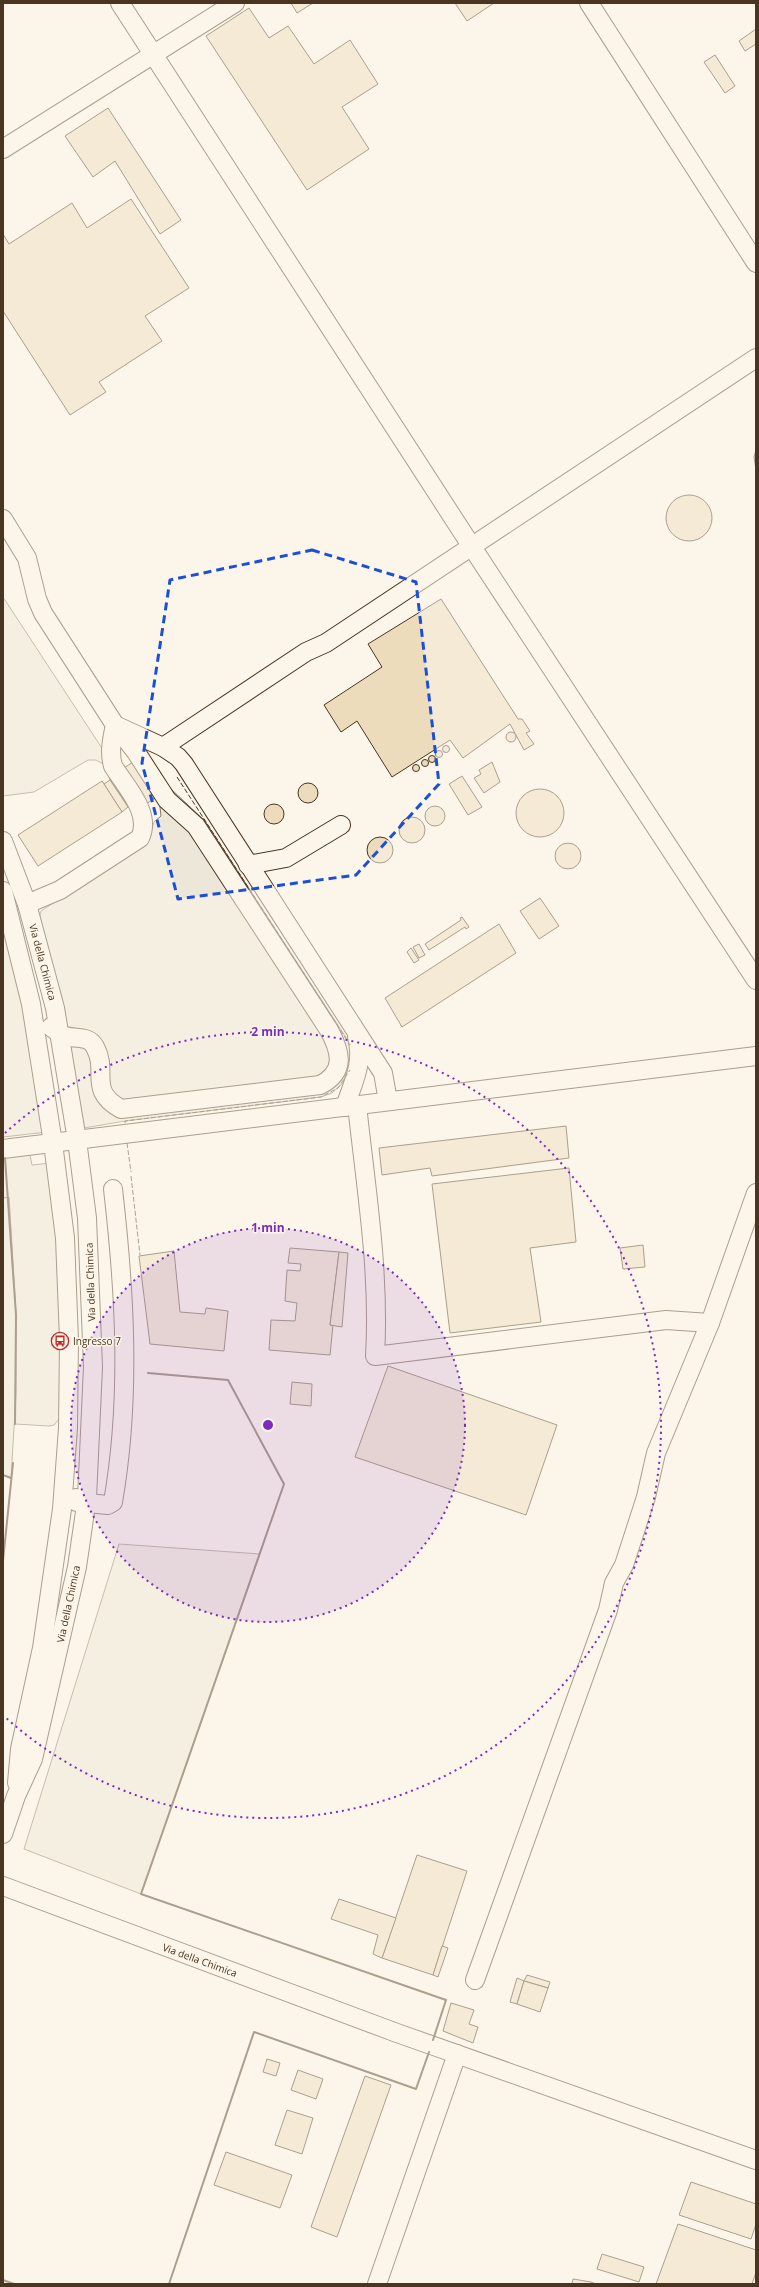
<svg xmlns="http://www.w3.org/2000/svg" width="759" height="2287" viewBox="0 0 759 2287" font-family="'Open Sans',sans-serif">
	<style>
		.green { fill: #ede6d9; stroke: #887966 }
		.parking { fill: #ede7d9; stroke: #887966 }
		.building { fill: #ecdcbc; stroke: #4a3520 }
		.lines { fill: none; stroke-linecap: round; stroke-linejoin: round }
		.minor-casing { stroke: #4a3520; stroke-width: 20 }
		.minor { stroke: #fbf6e9; stroke-width: 18 }
		.fence { stroke: #4a3520; stroke-width: 1; stroke-dasharray: 5 2; stroke-linecap: butt }
		.wall { stroke: #4a3520; stroke-width: 2 }
		.marked { fill: none; stroke: #1d4ed8; stroke-width: 3; stroke-dasharray: 8 5; stroke-linejoin: round }
		.ring { fill: none; stroke: #7b2cbf; stroke-width: 2; stroke-dasharray: 2 4 }
		.labels { text-anchor: middle; dominant-baseline: central; stroke-width: 3; stroke-linejoin: round; paint-order: stroke }
		.street-label { font-size: 10px; fill: #4a3520; stroke: #fbf6e9 }
		.poi-label { font-size: 10px; fill: #4a3520; stroke: #fbf6e9; text-anchor: start }
		.centre { fill: #7b2cbf; stroke: #fbf6e9; stroke-width: 2 }
		.ring-label { font-size: 12px; text-anchor: middle; font-weight: bold; fill: #7b2cbf; stroke: #fbf6e9; stroke-width: 3; stroke-linejoin: round; paint-order: stroke }
	</style>
	<rect width="100%" height="100%" fill="#fbf6e9"/>
	<g class="green">
		<path d="M 3,917 L 23,997 L 47,1132 L 3,1137 Z"/>
		<path d="M 30,1155 L 32,1165 L 51,1163 L 61,1301 L 60,1418 L 54,1425 L 49,1426 L 15,1424 L 16,1315 L 9,1198 L 3,1198 L 3,1157 Z"/>
	</g>
	<g class="parking">
		<path d="M 3,597 L 111,762 L 105,765 L 96,760 L 88,760 L 34,792 L 3,796 Z"/>
		<path d="M 171,789 L 205,821 L 349,1042 L 352,1052 L 352,1063 L 343,1083 L 332,1093 L 321,1097 L 125,1121 L 84,1128 L 74,1074 L 39,919 L 41,911 L 138,848 L 149,838 L 154,822 L 161,816 L 159,799 Z"/>
		<path d="M 9,1197 L 16,1315 L 16,1395 L 11,1478 L 3,1475 L 3,1198 Z"/>
		<path d="M 119,1544 L 260,1554 L 141,1894 L 24,1849 Z"/>
	</g>
	<g class="building">
		<path d="M 291,3 L 313,3 L 297,13 Z"/>
		<path d="M 455,3 L 494,3 L 467,21 Z"/>
		<path d="M 249,8 L 269,38 L 288,26 L 314,64 L 350,40 L 378,84 L 342,107 L 369,149 L 307,190 L 206,36 Z"/>
		<path d="M 756,29 L 756,44 L 745,51 L 739,41 Z"/>
		<path d="M 715,55 L 735,86 L 725,93 L 704,62 Z"/>
		<path d="M 108,108 L 181,220 L 160,234 L 115,161 L 93,177 L 65,136 Z"/>
		<path d="M 131,199 L 189,288 L 145,316 L 162,341 L 99,382 L 106,392 L 70,415 L 3,311 L 3,234 L 9,244 L 72,203 L 87,228 Z"/>
		<path d="M 756,450 L 756,470 L 754,457 Z"/>
		<circle cx="689" cy="518" r="23"/>
		<path d="M 441,599 L 518,719 L 522,719 L 530,731 L 526,733 L 534,744 L 524,750 L 510,724 L 463,758 L 450,740 L 392,777 L 357,721 L 341,732 L 324,705 L 382,667 L 368,644 Z"/>
		<circle cx="511" cy="737" r="5"/>
		<circle cx="446" cy="749" r="3.5"/>
		<circle cx="439" cy="754" r="3.5"/>
		<path d="M 145,754 L 168,789 L 133,813 L 109,778 Z"/>
		<circle cx="432" cy="759" r="3.5"/>
		<circle cx="425" cy="763" r="3.5"/>
		<path d="M 492,762 L 500,782 L 484,793 L 474,778 L 481,774 L 479,770 Z"/>
		<circle cx="416" cy="768" r="3.5"/>
		<path d="M 462,776 L 482,807 L 468,815 L 449,784 Z"/>
		<path d="M 110,780 L 128,807 L 122,812 L 104,784 Z"/>
		<path d="M 102,781 L 122,812 L 38,866 L 18,835 Z"/>
		<circle cx="308" cy="793" r="10"/>
		<circle cx="540" cy="813" r="24"/>
		<circle cx="274" cy="814" r="10"/>
		<circle cx="435" cy="816" r="10"/>
		<circle cx="412" cy="830" r="13"/>
		<circle cx="380" cy="850" r="13"/>
		<circle cx="568" cy="856" r="13"/>
		<path d="M 540,898 L 559,926 L 539,939 L 520,911 Z"/>
		<path d="M 462,917 L 469,927 L 466,929 L 465,927 L 429,950 L 425,944 L 461,920 L 460,918 Z"/>
		<path d="M 499,924 L 516,953 L 402,1027 L 385,998 Z"/>
		<path d="M 419,944 L 425,955 L 419,958 L 413,947 Z"/>
		<path d="M 411,948 L 419,960 L 414,963 L 407,952 Z"/>
		<path d="M 566,1126 L 569,1158 L 432,1176 L 430,1168 L 382,1175 L 379,1148 Z"/>
		<path d="M 569,1168 L 576,1242 L 530,1248 L 541,1322 L 450,1333 L 432,1184 Z"/>
		<path d="M 643,1245 L 645,1267 L 623,1269 L 620,1248 Z"/>
		<path d="M 290,1248 L 339,1252 L 330,1325 L 333,1325 L 330,1355 L 269,1350 L 271,1320 L 295,1321 L 297,1303 L 285,1301 L 287,1270 L 300,1271 L 301,1264 L 288,1263 Z"/>
		<path d="M 174,1251 L 180,1312 L 205,1314 L 206,1308 L 228,1311 L 224,1351 L 150,1344 L 139,1256 Z"/>
		<path d="M 339,1252 L 348,1253 L 342,1327 L 330,1325 Z"/>
		<path d="M 388,1366 L 557,1425 L 526,1515 L 355,1457 Z"/>
		<path d="M 292,1382 L 312,1384 L 311,1406 L 290,1404 Z"/>
		<path d="M 417,1855 L 467,1871 L 433,1975 L 382,1958 Z"/>
		<path d="M 339,1899 L 396,1918 L 382,1958 L 373,1954 L 378,1935 L 331,1919 Z"/>
		<path d="M 442,1946 L 448,1948 L 438,1977 L 433,1975 Z"/>
		<path d="M 527,1975 L 550,1982 L 548,1988 L 524,1981 Z"/>
		<path d="M 517,1978 L 524,1981 L 517,2004 L 510,2002 Z"/>
		<path d="M 524,1981 L 548,1988 L 540,2012 L 517,2004 Z"/>
		<path d="M 451,2003 L 474,2010 L 469,2024 L 478,2027 L 473,2043 L 443,2031 Z"/>
		<path d="M 267,2059 L 280,2063 L 276,2076 L 263,2072 Z"/>
		<path d="M 298,2070 L 323,2079 L 316,2099 L 291,2090 Z"/>
		<path d="M 365,2076 L 391,2085 L 337,2237 L 311,2227 Z"/>
		<path d="M 287,2110 L 313,2118 L 302,2154 L 275,2145 Z"/>
		<path d="M 226,2152 L 292,2175 L 280,2208 L 214,2185 Z"/>
		<path d="M 691,2182 L 756,2204 L 756,2224 L 751,2239 L 679,2215 Z"/>
		<path d="M 678,2224 L 756,2250 L 756,2272 L 752,2284 L 656,2284 Z"/>
		<path d="M 602,2254 L 644,2267 L 639,2282 L 597,2269 Z"/>
		<path d="M 573,2279 L 591,2282 L 596,2284 L 572,2284 Z"/>
	</g>
	<g class="lines">
		<defs>
			<g id="minor">
				<path d="M 120,3 L 472,547 L 756,980"/>
				<path d="M 589,3 L 756,263"/>
				<path d="M 3,149 L 235,3"/>
				<path d="M 3,519 L 27,558 L 37,599 L 43,613 L 115,725 L 163,747 L 178,757 L 184,764 L 383,1073 L 388,1101"/>
				<path d="M 163,747 L 306,652 L 326,643 L 756,358"/>
				<path d="M 3,841 L 27,904 L 55,1008 L 77,1140 L 87,1218 L 93,1367 L 87,1498 L 77,1567 L 33,1759 L 16,1796 L 3,1834"/>
				<path d="M 248,865 L 286,858 L 341,825"/>
				<path d="M 3,891 L 31,1004 L 53,1143 L 65,1238 L 69,1340 L 68,1428 L 62,1509 L 42,1648 L 20,1749 L 17,1783"/>
				<path d="M 27,904 L 60,890 L 140,838 C 152,813 126,787 113,766 C 109,752 112,739 115,725"/>
				<path d="M 51,1027 C 55,1030 60,1034 64,1036 C 75,1039 89,1035 95,1047 C 109,1072 87,1090 121,1109 L 320,1085 C 346,1072 341,1052 329,1030 L 196,826 L 167,800 L 136,752 L 115,725"/>
				<path d="M 357,1105 C 366,1189 380,1272 375,1356 L 666,1320 L 710,1323"/>
				<path d="M 345,1107 C 353,1082 364,1064 357,1037"/>
				<path d="M 3,1149 L 756,1056"/>
				<path d="M 76,1498 L 77,1502 L 108,1505 L 113,1502 C 131,1398 125,1293 113,1189"/>
				<path d="M 3,1886 L 397,2033 L 756,2160"/>
				<path d="M 475,1980 L 608,1610 L 614,1583 L 624,1565 L 646,1497 L 656,1453 L 710,1323 L 756,1193"/>
				<path d="M 377,2284 L 457,2054"/>
			</g>
		</defs>
		<use href="#minor" class="minor-casing"/>
		<use href="#minor" class="minor"/>
		<g class="fence">
			<path d="M 177,777 L 350,1045"/>
			<path d="M 125,1123 L 125,1121 L 321,1097 L 338,1088 L 350,1070"/>
			<path d="M 127,1143 L 131,1172"/>
			<path d="M 131,1176 L 140,1255"/>
		</g>
		<g class="wall">
			<path d="M 5,1158 L 16,1315 L 15,1424"/>
			<path d="M 148,1373 L 228,1380 L 284,1484 L 141,1894 L 446,2000 L 433,2040"/>
			<path d="M 3,1475 L 11,1478"/>
			<path d="M 3,1561 L 13,1463"/>
			<path d="M 3,2280 L 14,2284"/>
			<path d="M 169,2284 L 254,2032 L 416,2089 L 429,2052"/>
		</g>
	</g>
	<path d="M0 0H759V2287H0ZM 312,550 L 416,582 L 439,784 L 356,875 L 178,899 L 142,763 L 170,580 Z" fill="#fbf6e9" fill-opacity=".55" fill-rule="evenodd"/>
	<path class="marked" d="M 312,550 L 416,582 L 439,784 L 356,875 L 178,899 L 142,763 L 170,580 Z"/>
	<circle cx="268" cy="1425" r="197" fill="#7b2cbf" fill-opacity=".12"/>
	<g class="ring">
		<circle cx="268" cy="1425" r="197"/>
		<path d="M5 1133A393 393 0 1 1 5 1717"/>
	</g>
	<defs>
		<symbol id="bus-ring" viewBox="-11 -11 22 22"><circle r="9.5" fill="#fbf6e9" stroke="#c62828" stroke-width="1.5"/><path d="M-5-6H5V4H4V6H2V4H-2V6H-4V4H-5ZM-3.5-4V0h7V-4ZM-3.5 1.2v1.5H-2V1.2ZM2 1.2v1.5H3.5V1.2Z" fill="#c62828"/></symbol>
	</defs>
	<g fill-rule="evenodd">
		<use href="#bus-ring" x="50" y="1331" width="20" height="20"/>
	</g>
	<g class="labels">
		<g class="street-label">
			<text transform="translate(43 962) rotate(75)">Via della Chimica</text>
			<text transform="translate(90 1282) rotate(-92)">Via della Chimica</text>
			<text transform="translate(68 1604) rotate(-78)">Via della Chimica</text>
			<text transform="translate(200 1960) rotate(20)">Via della Chimica</text>
		</g>
		<g class="poi-label">
			<text x="73" y="1341">Ingresso 7</text>
		</g>
	</g>
	<circle cx="268" cy="1425" r="6" class="centre"/>
	<g class="ring-label">
		<text x="268" y="1036">2 min</text>
		<text x="268" y="1232">1 min</text>
	</g>
	<rect width="759" height="2287" fill="none" stroke="#4a3520" stroke-width="8"/>
</svg>
